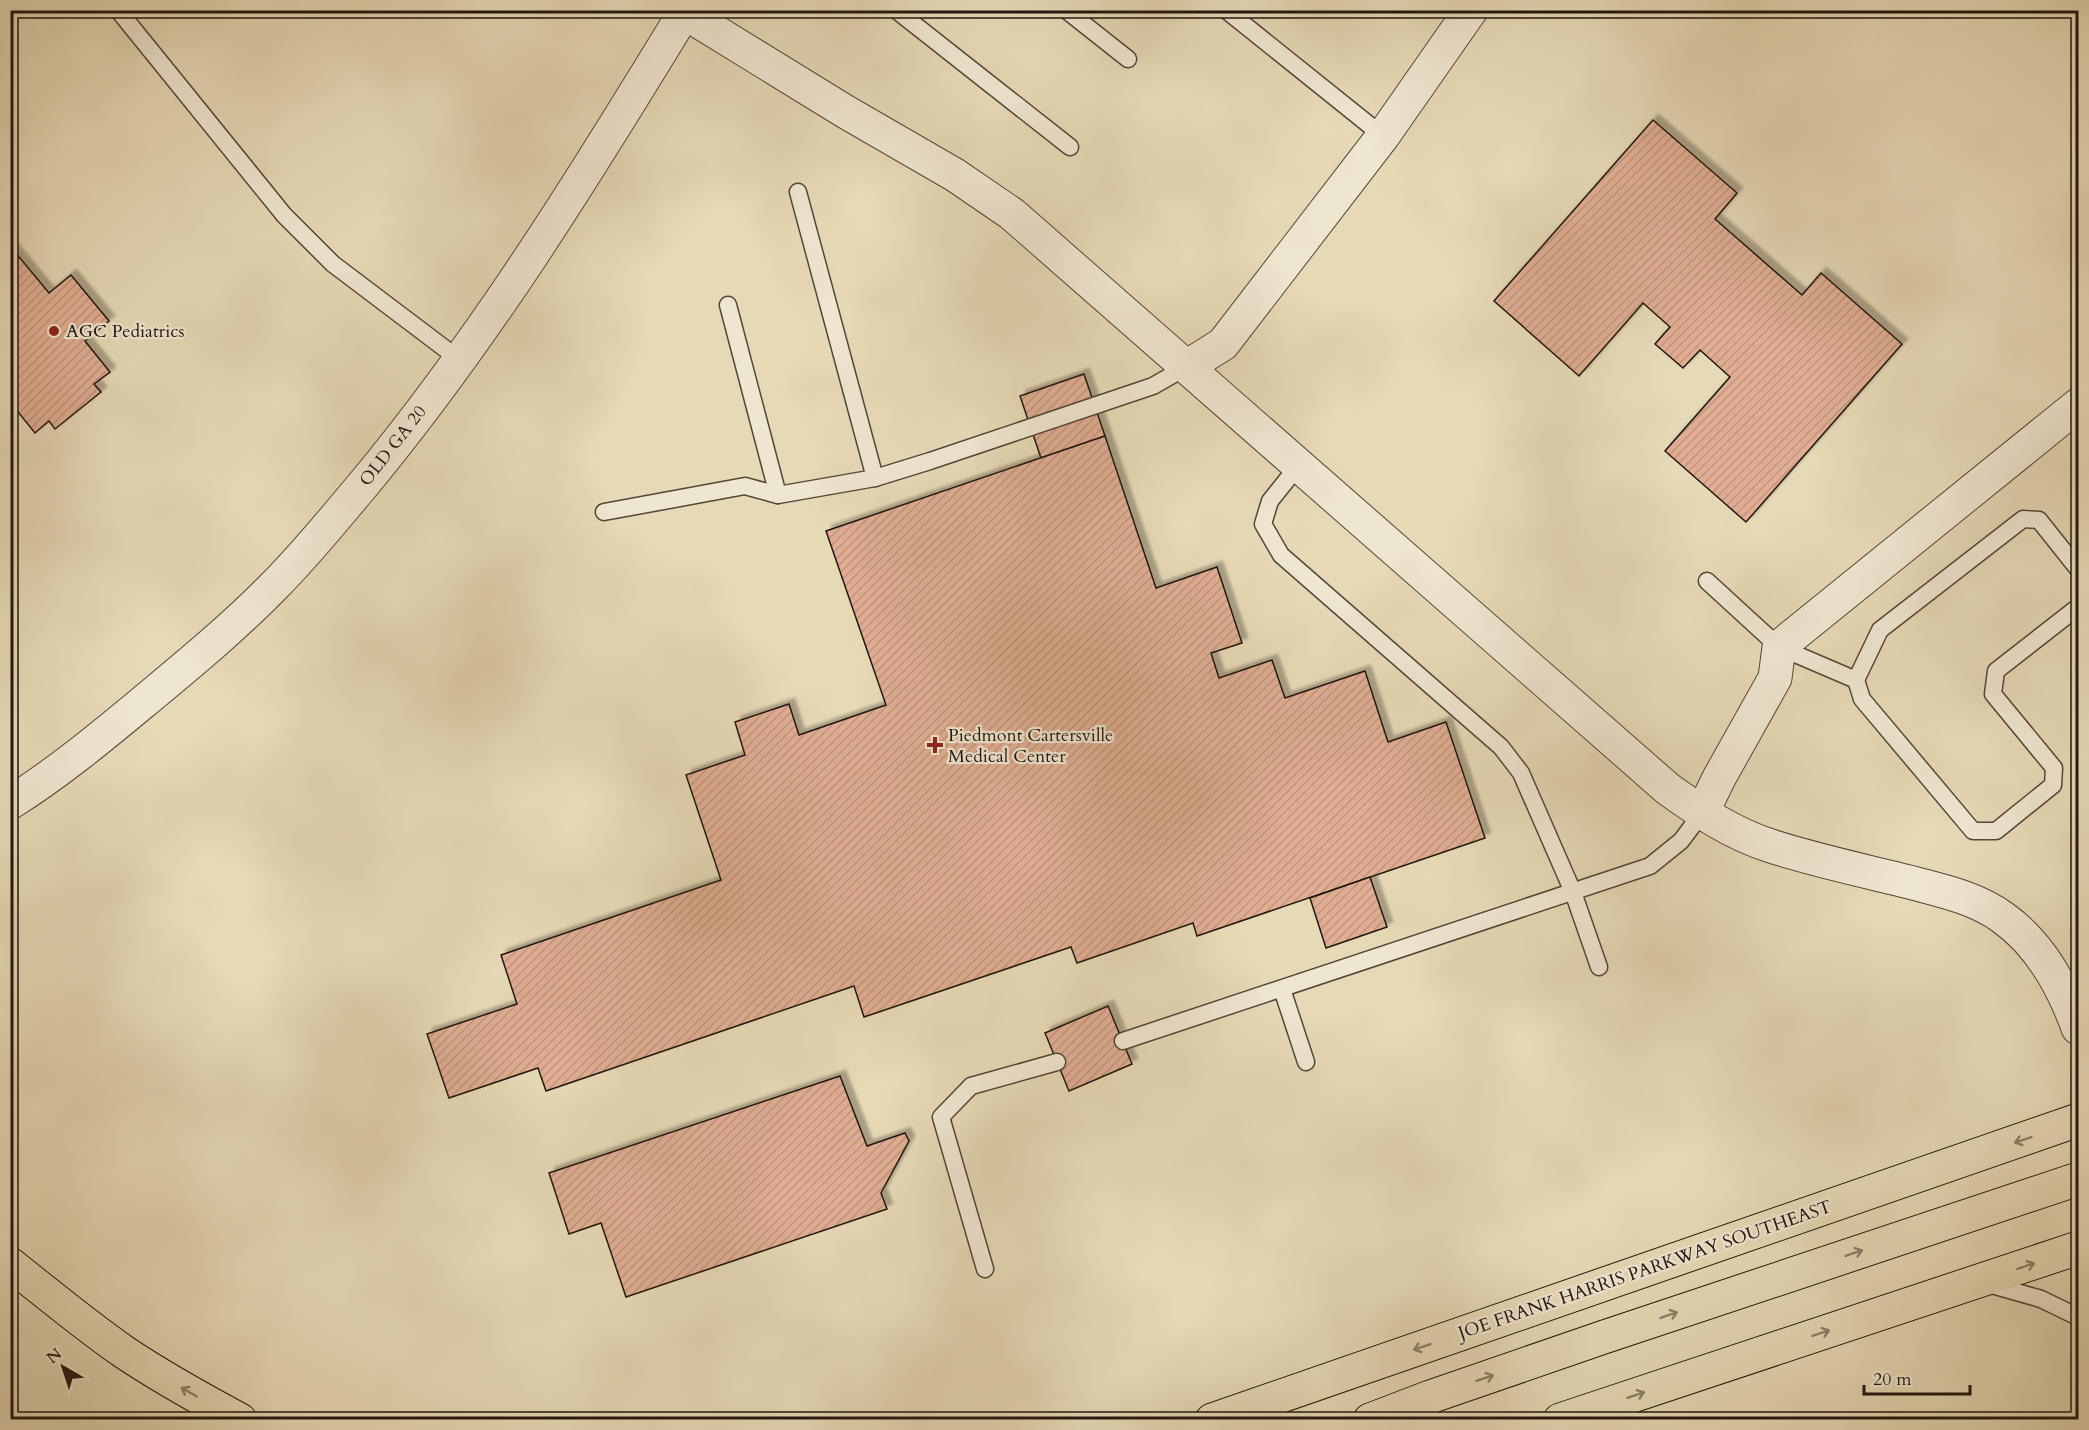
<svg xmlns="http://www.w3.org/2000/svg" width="2089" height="1430" viewBox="0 0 2089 1430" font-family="Cardo,serif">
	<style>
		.building { fill: url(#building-hatch); stroke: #211610; stroke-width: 1.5; filter: url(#shadow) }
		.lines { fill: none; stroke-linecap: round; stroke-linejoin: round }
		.service-casing { stroke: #52473a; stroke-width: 19 }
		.minor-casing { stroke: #52473a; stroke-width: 35 }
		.primary-casing { stroke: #211610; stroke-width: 35 }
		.trunk-casing { stroke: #211610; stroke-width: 35 }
		.service { stroke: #efe6d0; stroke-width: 16 }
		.minor { stroke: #efe6d0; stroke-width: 33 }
		.primary { stroke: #e6d9b6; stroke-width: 33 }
		.trunk { stroke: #e6d9b6; stroke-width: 33 }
		.oneway { stroke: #8d816b }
		.poi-dot { fill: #8f2418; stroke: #efe6d0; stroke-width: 2 }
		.labels { text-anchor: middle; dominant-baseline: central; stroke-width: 4.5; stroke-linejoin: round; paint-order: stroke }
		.poi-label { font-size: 18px; fill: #211610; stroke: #efe6d0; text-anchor: start }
		.street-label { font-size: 18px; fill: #211610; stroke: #efe6d0 }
	</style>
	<defs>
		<pattern id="building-hatch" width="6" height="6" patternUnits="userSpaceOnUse" patternTransform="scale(1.5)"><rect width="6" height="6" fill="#e0ad92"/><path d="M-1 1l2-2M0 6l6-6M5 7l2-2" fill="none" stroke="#c0947d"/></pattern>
		<filter id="shadow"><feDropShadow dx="5.5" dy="-5.5" stdDeviation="1.5" flood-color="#0004"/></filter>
	</defs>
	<rect width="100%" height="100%" fill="#e6d9b6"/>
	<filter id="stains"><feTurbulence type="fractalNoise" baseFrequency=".00333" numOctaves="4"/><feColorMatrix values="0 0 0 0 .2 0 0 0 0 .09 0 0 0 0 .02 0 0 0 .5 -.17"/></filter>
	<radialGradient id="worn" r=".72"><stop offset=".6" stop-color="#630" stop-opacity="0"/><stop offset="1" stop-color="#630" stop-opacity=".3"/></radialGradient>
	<g class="building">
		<path d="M 1653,120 L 1737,193 L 1715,219 L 1802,295 L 1821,273 L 1902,344 L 1746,522 L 1665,451 L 1730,377 L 1700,350 L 1683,368 L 1655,344 L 1670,327 L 1643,303 L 1579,376 L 1494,301 Z"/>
		<path d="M 10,246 L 49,293 L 71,275 L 109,321 L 85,341 L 110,372 L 94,384 L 101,392 L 55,429 L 49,421 L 35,433 L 10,402 Z"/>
		<path d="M 1084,374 L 1105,436 L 1041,458 L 1020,396 Z"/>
		<path d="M 1105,436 L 1156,588 L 1217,567 L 1242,643 L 1211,653 L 1219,678 L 1272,660 L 1285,698 L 1365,671 L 1388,742 L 1446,722 L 1485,838 L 1197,936 L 1193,923 L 1077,963 L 1071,947 L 864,1017 L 854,986 L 546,1091 L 538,1068 L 449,1098 L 427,1034 L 517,1004 L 501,955 L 721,880 L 686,775 L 745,755 L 735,722 L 789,704 L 799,735 L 886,705 L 826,531 Z"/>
		<path d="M 1370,877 L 1387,927 L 1326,948 L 1310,898 Z"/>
		<path d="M 1108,1006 L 1132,1064 L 1069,1091 L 1045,1033 Z"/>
		<path d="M 840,1076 L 867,1146 L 905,1133 L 909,1141 L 881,1193 L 887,1209 L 626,1297 L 601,1223 L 569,1234 L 549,1173 Z"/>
	</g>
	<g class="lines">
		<defs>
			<g id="service">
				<path d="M 118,10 L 284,215 L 333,264 L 460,360"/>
				<path d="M 896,10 L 1070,147"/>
				<path d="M 1066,10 L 1128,59"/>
				<path d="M 1226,10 L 1383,136"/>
				<path d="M 798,192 L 875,478"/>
				<path d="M 728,305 L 778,495"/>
				<path d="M 1298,466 L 1270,501 L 1263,524 L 1281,555 L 1501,747 L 1521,773 L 1573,892 L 1599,967"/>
				<path d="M 604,512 L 745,486 L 778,495 L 875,478 L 930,461 L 1153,386 L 1188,366"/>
				<path d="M 2078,569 L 2039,520 L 2023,519 L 1880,630 L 1856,680 L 1862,699 L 1973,831 L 1996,831 L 2053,785 L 2054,768 L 1993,694 L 1996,671 L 2078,607"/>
				<path d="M 1707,581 L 1779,647 L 1856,680"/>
				<path d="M 1282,989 L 1306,1062"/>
				<path d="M 1123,1041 L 1650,866 L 1681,841 L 1702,813"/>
				<path d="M 985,1269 L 941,1117 L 971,1086 L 1057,1062"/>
				<path d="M 1985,1283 L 2041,1299 L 2078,1317"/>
			</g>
			<g id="minor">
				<path d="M 685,13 L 846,112 L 955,175 L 1012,214 L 1668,789 C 1700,812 1733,834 1771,846 C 1817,861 1866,871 1913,883 C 1943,891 1976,898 2002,917 C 2039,943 2063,986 2078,1028"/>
				<path d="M 1188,366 L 1223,344 L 1383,136 L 1471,10"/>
				<path d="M 10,803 C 61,771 107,732 153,694 C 195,659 237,624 275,585 C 306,554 334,519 362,486 C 485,338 586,174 686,10"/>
				<path d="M 1702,813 L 1719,778 L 1775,678 L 1779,647 L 2078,405"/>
			</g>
			<g id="primary">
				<path d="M 1212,1420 L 2078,1120"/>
				<path d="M 1370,1420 L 1430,1397 L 1604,1337 L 2078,1179"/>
				<path d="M 1560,1420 L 2078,1248"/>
			</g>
			<path id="trunk" d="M 10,1264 C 48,1294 85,1325 124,1352 C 161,1377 201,1399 240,1420"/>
		</defs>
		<use href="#service" class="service-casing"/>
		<use href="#minor" class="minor-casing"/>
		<use href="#primary" class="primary-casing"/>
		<use href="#trunk" class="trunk-casing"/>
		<use href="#service" class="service"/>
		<use href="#minor" class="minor"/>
		<use href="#primary" class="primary"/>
		<use href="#trunk" class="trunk"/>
	</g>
	<defs><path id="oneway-shaft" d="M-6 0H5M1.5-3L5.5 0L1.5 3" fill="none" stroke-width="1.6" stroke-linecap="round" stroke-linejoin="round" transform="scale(1.5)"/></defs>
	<g class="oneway">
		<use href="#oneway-shaft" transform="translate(2023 1140) rotate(161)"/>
		<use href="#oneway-shaft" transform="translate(1854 1253) rotate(-18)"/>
		<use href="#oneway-shaft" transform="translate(2026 1266) rotate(-18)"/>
		<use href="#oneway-shaft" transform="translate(1669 1315) rotate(-19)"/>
		<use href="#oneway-shaft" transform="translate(1821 1333) rotate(-18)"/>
		<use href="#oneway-shaft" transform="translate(1422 1347) rotate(161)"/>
		<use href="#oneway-shaft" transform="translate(1485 1378) rotate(-19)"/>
		<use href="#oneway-shaft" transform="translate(189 1392) rotate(-150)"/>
		<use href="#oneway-shaft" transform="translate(1636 1395) rotate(-18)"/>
	</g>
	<g class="poi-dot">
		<circle cx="54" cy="331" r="6"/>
		<path d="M932 736h6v6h6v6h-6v6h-6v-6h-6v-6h6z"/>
	</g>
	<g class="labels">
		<g class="poi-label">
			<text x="66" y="331">AGC Pediatrics</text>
			<text x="948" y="735">Piedmont Cartersville<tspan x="948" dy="21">Medical Center</tspan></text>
		</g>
		<g class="street-label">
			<text transform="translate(393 446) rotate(-52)">OLD GA 20</text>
			<text transform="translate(1645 1270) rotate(-19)">JOE FRANK HARRIS PARKWAY SOUTHEAST</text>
		</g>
	</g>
	<rect width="2089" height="1430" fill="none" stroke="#e6d9b6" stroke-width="36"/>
	<rect x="12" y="12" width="2065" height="1406" fill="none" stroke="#211610" stroke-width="3"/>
	<rect x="18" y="18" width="2053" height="1394" fill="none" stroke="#211610" stroke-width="1.5"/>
	<g transform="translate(63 1367) rotate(321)" stroke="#efe6d0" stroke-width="4.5" paint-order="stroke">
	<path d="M0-4.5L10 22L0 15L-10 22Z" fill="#211610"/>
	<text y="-9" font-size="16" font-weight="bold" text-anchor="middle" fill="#211610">N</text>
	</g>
	<path d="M1864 1385v9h106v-9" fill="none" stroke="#211610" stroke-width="3"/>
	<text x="1873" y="1385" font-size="18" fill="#211610" stroke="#efe6d0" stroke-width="4.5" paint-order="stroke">20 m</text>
	<rect width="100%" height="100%" filter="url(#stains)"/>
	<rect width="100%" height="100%" fill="url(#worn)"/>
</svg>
